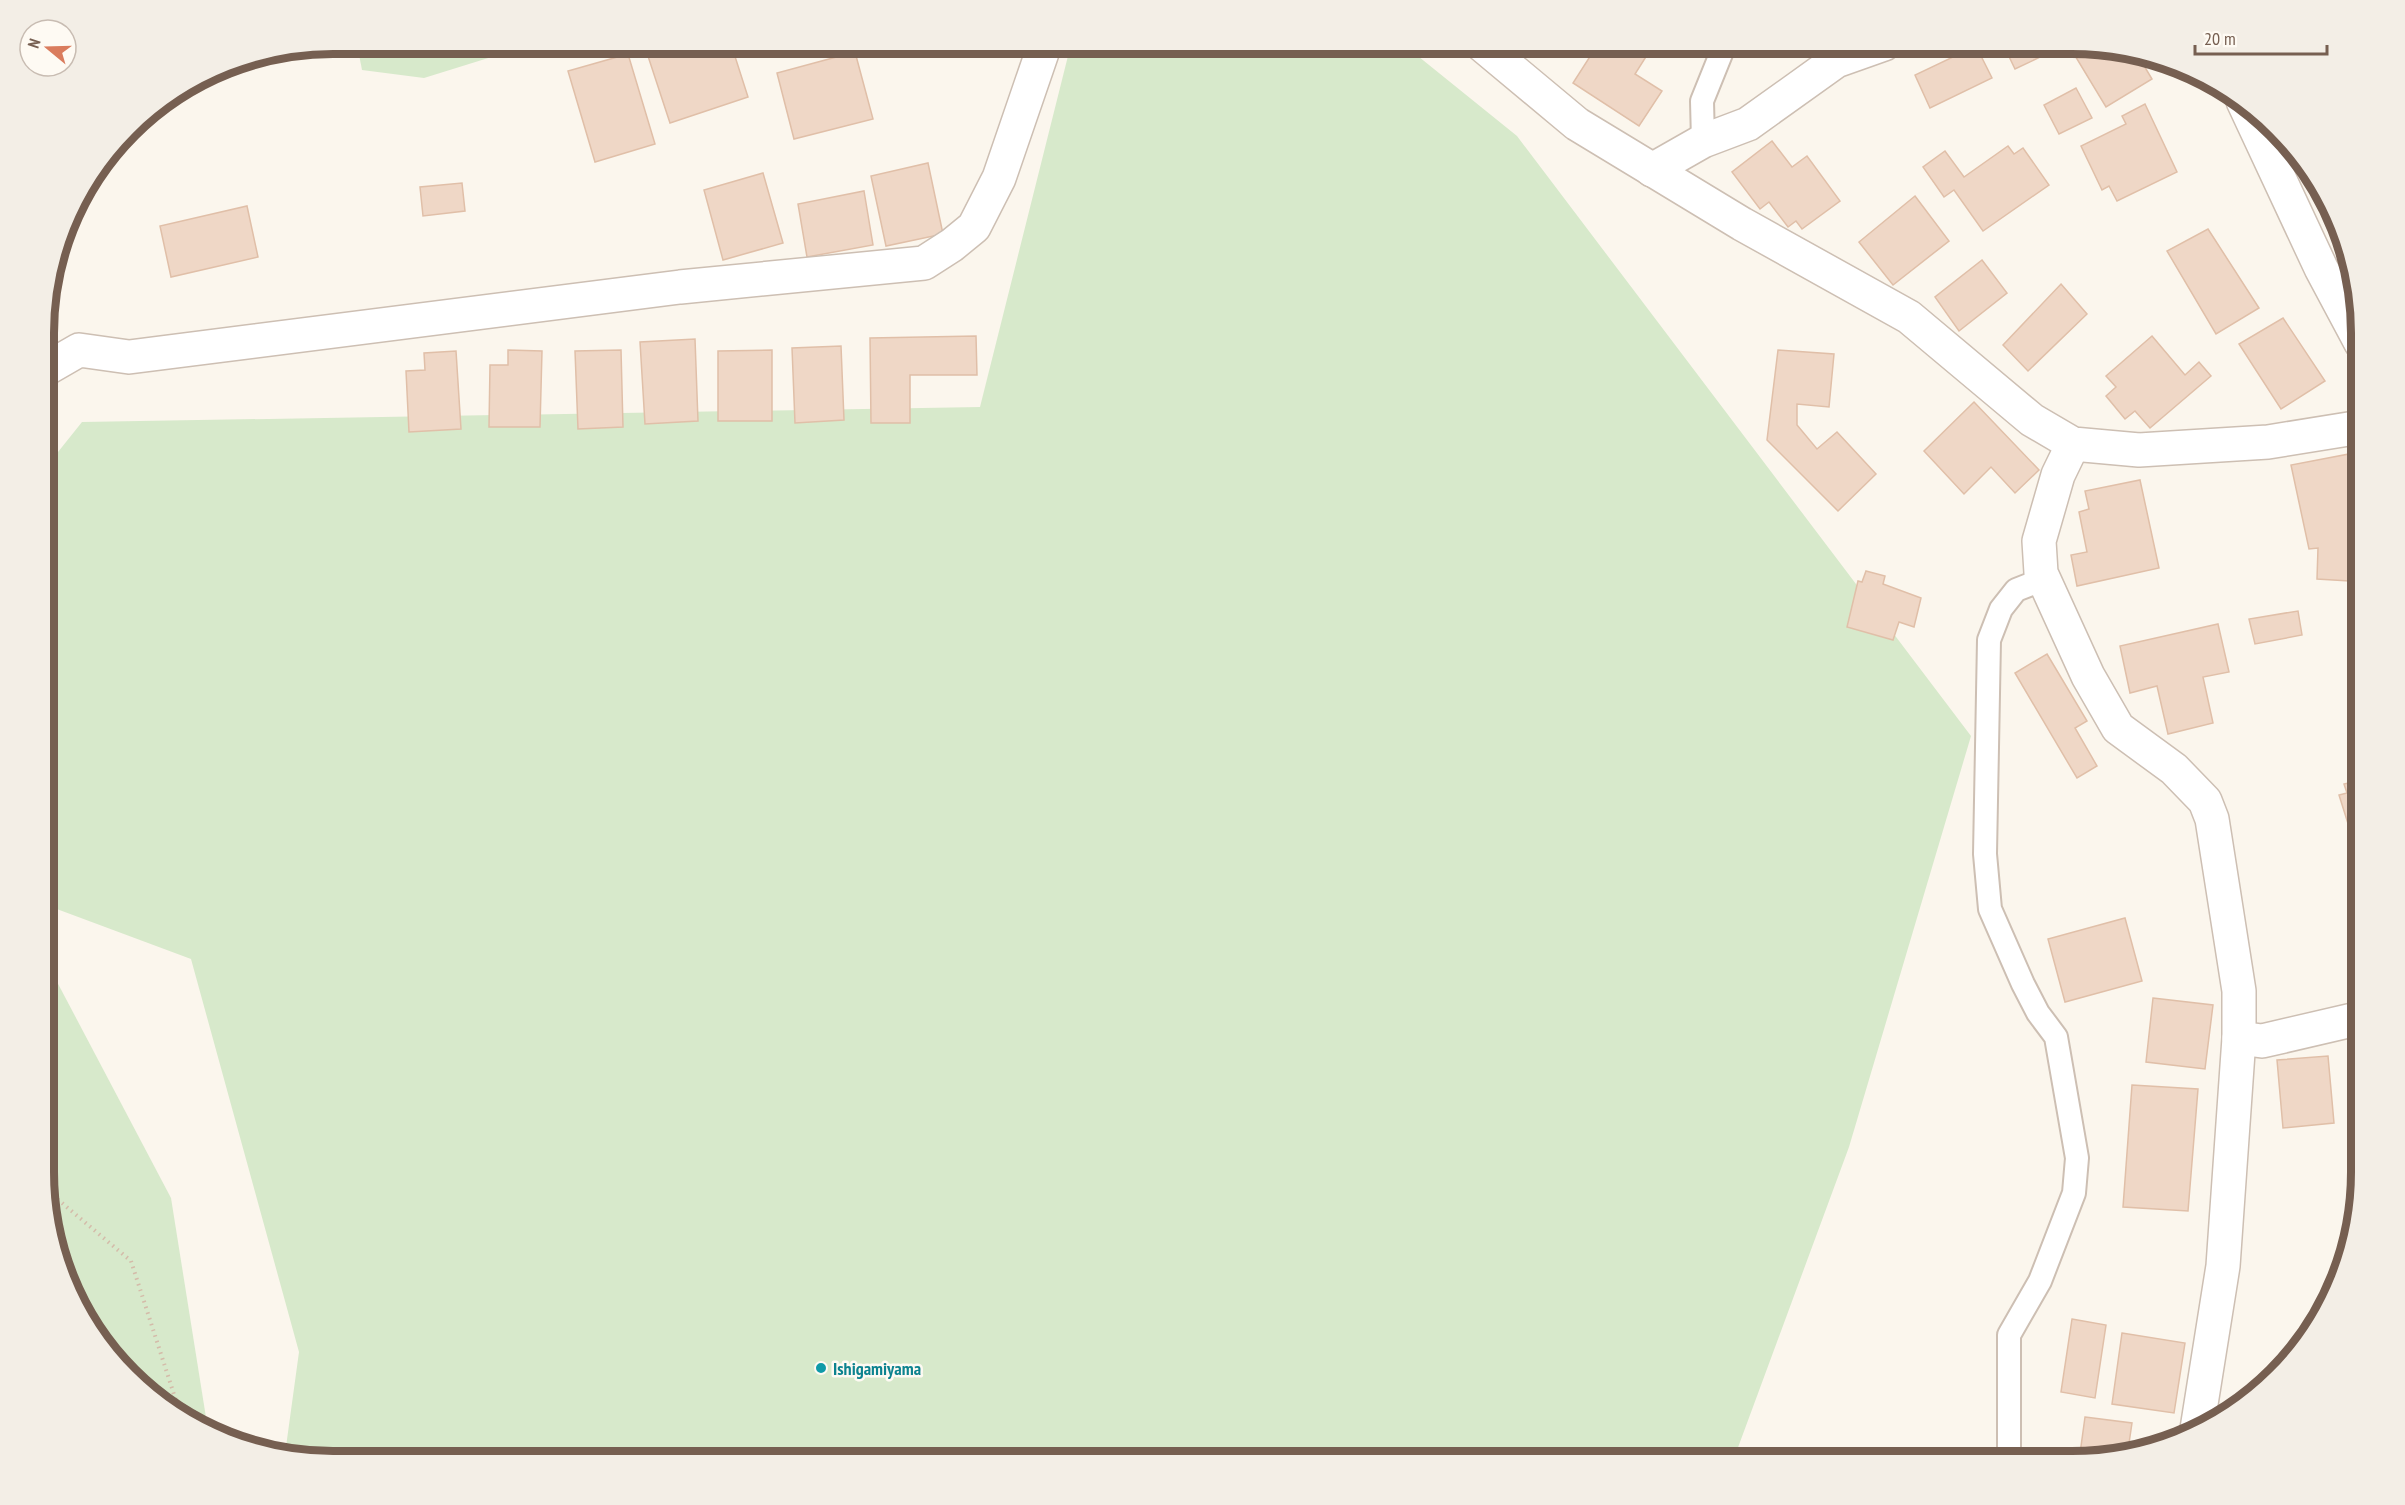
<svg xmlns="http://www.w3.org/2000/svg" width="2405" height="1505" viewBox="0 0 2405 1505" font-family="'PT Sans Narrow',sans-serif">
	<style>
		.green { fill: #d7e9cb }
		.building { fill: #efd7c6; stroke: #e0bfa8; stroke-width: 1.5 }
		.lines { fill: none; stroke-linecap: round; stroke-linejoin: round }
		.lane-casing { stroke: #cdbfb3; stroke-width: 26 }
		.street-casing { stroke: #cdbfb3; stroke-width: 36 }
		.path { stroke: #d4bba9; stroke-width: 4; stroke-dasharray: 1.5 4.5; stroke-linecap: butt }
		.lane { stroke: #fff; stroke-width: 22 }
		.street { stroke: #fff; stroke-width: 33 }
		.culture-dot { fill: #0f9aa8; stroke: #fefaf3; stroke-width: 2 }
		.labels { text-anchor: middle; dominant-baseline: central; stroke-width: 5; stroke-linejoin: round; paint-order: stroke }
		.culture-label { font-size: 18px; font-weight: bold; fill: #0d838f; stroke: #fefaf3; text-anchor: start }
		.rim { fill: none; stroke: #765f51; stroke-width: 8 }
	</style>
	<rect width="100%" height="100%" fill="#fbf6ed"/>
	<g class="green">
		<path d="M 357,44 L 533,44 L 424,78 L 362,70 Z"/>
		<path d="M 1071,44 L 1403,44 L 1517,136 L 1971,736 L 1849,1147 L 1733,1461 L 333,1461 L 285,1454 L 299,1352 L 191,959 L 46,905 L 46,467 L 82,422 L 980,407 Z"/>
		<path d="M 46,961 L 171,1198 L 208,1430 L 173,1413 L 92,1332 L 46,1209 Z"/>
	</g>
	<g class="building">
		<path d="M 656,44 L 731,44 L 748,97 L 670,123 L 645,47 Z"/>
		<path d="M 778,44 L 805,44 L 780,50 Z"/>
		<path d="M 1536,44 L 1556,44 L 1549,53 Z"/>
		<path d="M 1598,44 L 1636,44 L 1649,52 L 1635,74 L 1662,91 L 1639,126 L 1573,83 Z"/>
		<path d="M 2003,44 L 2052,44 L 2055,50 L 2015,69 Z"/>
		<path d="M 1976,46 L 1992,78 L 1930,108 L 1915,75 Z"/>
		<path d="M 2088,46 L 2137,54 L 2152,79 L 2106,107 L 2074,54 Z"/>
		<path d="M 855,52 L 873,119 L 794,139 L 777,73 Z"/>
		<path d="M 628,54 L 655,144 L 595,162 L 568,71 Z"/>
		<path d="M 2076,88 L 2092,118 L 2059,134 L 2044,105 Z"/>
		<path d="M 2145,104 L 2177,172 L 2117,201 L 2109,186 L 2102,190 L 2081,146 L 2126,124 L 2122,116 Z"/>
		<path d="M 1772,141 L 1792,167 L 1807,156 L 1840,201 L 1802,229 L 1796,221 L 1788,227 L 1769,202 L 1760,209 L 1732,172 Z"/>
		<path d="M 2008,146 L 2014,154 L 2023,148 L 2049,185 L 1983,231 L 1954,190 L 1944,197 L 1923,167 L 1945,151 L 1964,177 Z"/>
		<path d="M 928,163 L 943,234 L 886,246 L 871,176 Z"/>
		<path d="M 763,173 L 783,243 L 723,260 L 704,190 Z"/>
		<path d="M 462,183 L 465,211 L 423,216 L 420,187 Z"/>
		<path d="M 864,191 L 873,245 L 807,257 L 798,204 Z"/>
		<path d="M 1915,196 L 1949,241 L 1893,285 L 1859,242 Z"/>
		<path d="M 247,206 L 258,257 L 171,277 L 160,226 Z"/>
		<path d="M 2208,229 L 2259,308 L 2216,334 L 2167,251 Z"/>
		<path d="M 2337,235 L 2353,290 L 2351,291 L 2332,237 Z"/>
		<path d="M 1982,260 L 2007,293 L 1959,331 L 1935,297 Z"/>
		<path d="M 2061,284 L 2087,314 L 2028,371 L 2003,345 Z"/>
		<path d="M 2283,318 L 2325,381 L 2281,409 L 2239,344 Z"/>
		<path d="M 976,336 L 977,375 L 910,375 L 910,423 L 871,423 L 870,338 Z"/>
		<path d="M 2152,336 L 2185,375 L 2199,362 L 2211,376 L 2150,428 L 2135,411 L 2125,419 L 2106,396 L 2116,387 L 2106,376 Z"/>
		<path d="M 695,339 L 698,421 L 645,424 L 640,342 Z"/>
		<path d="M 841,346 L 844,420 L 795,423 L 792,348 Z"/>
		<path d="M 508,350 L 542,351 L 540,427 L 489,427 L 490,365 L 508,365 Z"/>
		<path d="M 621,350 L 623,427 L 578,429 L 575,351 Z"/>
		<path d="M 772,350 L 772,421 L 718,421 L 718,351 Z"/>
		<path d="M 1778,350 L 1834,354 L 1829,407 L 1797,404 L 1797,425 L 1817,449 L 1837,432 L 1876,474 L 1838,511 L 1767,440 Z"/>
		<path d="M 456,351 L 461,429 L 409,432 L 406,371 L 425,370 L 424,353 Z"/>
		<path d="M 1974,402 L 2039,470 L 2015,493 L 1991,467 L 1964,494 L 1924,451 Z"/>
		<path d="M 2349,454 L 2361,542 L 2351,544 L 2349,581 L 2317,579 L 2318,548 L 2309,549 L 2291,465 Z"/>
		<path d="M 2140,480 L 2159,568 L 2077,586 L 2071,555 L 2087,552 L 2079,512 L 2089,509 L 2085,491 Z"/>
		<path d="M 1866,571 L 1885,576 L 1883,584 L 1921,598 L 1914,627 L 1899,622 L 1893,640 L 1847,627 L 1858,581 L 1862,582 Z"/>
		<path d="M 2298,611 L 2302,635 L 2255,644 L 2249,619 Z"/>
		<path d="M 2218,624 L 2229,672 L 2203,677 L 2213,723 L 2168,734 L 2157,686 L 2130,693 L 2120,646 Z"/>
		<path d="M 2047,654 L 2087,721 L 2075,728 L 2097,766 L 2077,778 L 2015,673 Z"/>
		<path d="M 2361,780 L 2361,851 L 2357,852 L 2339,795 L 2347,793 L 2344,784 Z"/>
		<path d="M 2125,918 L 2142,981 L 2065,1002 L 2048,939 Z"/>
		<path d="M 2153,998 L 2213,1005 L 2205,1069 L 2146,1062 Z"/>
		<path d="M 2328,1056 L 2334,1123 L 2283,1128 L 2277,1060 Z"/>
		<path d="M 2132,1085 L 2198,1089 L 2188,1211 L 2123,1207 Z"/>
		<path d="M 2072,1319 L 2106,1325 L 2095,1398 L 2061,1392 Z"/>
		<path d="M 2122,1333 L 2185,1343 L 2174,1413 L 2112,1404 Z"/>
		<path d="M 2085,1417 L 2132,1423 L 2128,1450 L 2090,1461 L 2079,1461 Z"/>
	</g>
	<g class="lines">
		<defs>
			<g id="lane">
				<path d="M 1703,141 L 1702,101 L 1725,44"/>
				<path d="M 2009,1461 L 2009,1335 L 2040,1281 L 2074,1193 L 2077,1158 L 2056,1037 L 2038,1013 L 2023,984 L 1990,909 L 1985,854 L 1989,640 L 2001,609 L 2016,590 L 2044,579"/>
			</g>
			<g id="street">
				<path d="M 1481,44 L 1577,124 L 1742,224 L 1909,317 L 2032,420 L 2073,444 L 2139,450 L 2268,442 L 2361,427"/>
				<path d="M 2243,101 L 2321,268 L 2361,343"/>
				<path d="M 1652,170 L 1703,141 L 1748,124 L 1836,61 L 1884,44"/>
				<path d="M 46,369 L 79,350 L 129,357 L 680,287 L 924,263 L 952,245 L 974,227 L 999,178 L 1045,44"/>
				<path d="M 2073,444 L 2058,475 L 2039,541 L 2041,573 L 2088,676 L 2118,728 L 2174,769 L 2205,801 L 2212,819 L 2239,991 L 2239,1038 L 2223,1266 L 2197,1429"/>
				<path d="M 2239,1038 L 2262,1041 L 2361,1018"/>
			</g>
		</defs>
		<use href="#lane" class="lane-casing"/>
		<use href="#street" class="street-casing"/>
		<path class="path" d="M 46,1197 L 56,1198 L 131,1261 L 179,1410 L 178,1416"/>
		<use href="#lane" class="lane"/>
		<use href="#street" class="street"/>
	</g>
	<circle class="culture-dot" cx="821" cy="1368" r="6"/>
	<g class="labels">
		<g class="culture-label">
			<text x="833" y="1368">Ishigamiyama</text>
		</g>
	</g>
	<path d="M0 0H2405V1505H0ZM333 54H2072A279 279 0 0 1 2351 333V1172A279 279 0 0 1 2072 1451H333A279 279 0 0 1 54 1172V333A279 279 0 0 1 333 54Z" fill="#f3eee6" fill-rule="evenodd"/>
	<path class="rim" d="M333 54H2072A279 279 0 0 1 2351 333V1172A279 279 0 0 1 2072 1451H333A279 279 0 0 1 54 1172V333A279 279 0 0 1 333 54Z"/>
	<g transform="translate(48 48) rotate(289)"><circle r="28" fill="#fefaf3" stroke="#c8bcb2" stroke-width="1.5"/>
	<path d="M0-4.5L10 22L0 15L-10 22Z" fill="#da7c5d"/>
	<text y="-9" font-size="16" font-weight="bold" text-anchor="middle" fill="#765f51">N</text>
	</g>
	<path d="M2195 45v9h132v-9" fill="none" stroke="#765f51" stroke-width="3"/>
	<text x="2204" y="45" font-size="18" fill="#765f51" stroke="#fefaf3" stroke-width="4.5" paint-order="stroke">20 m</text>
</svg>
